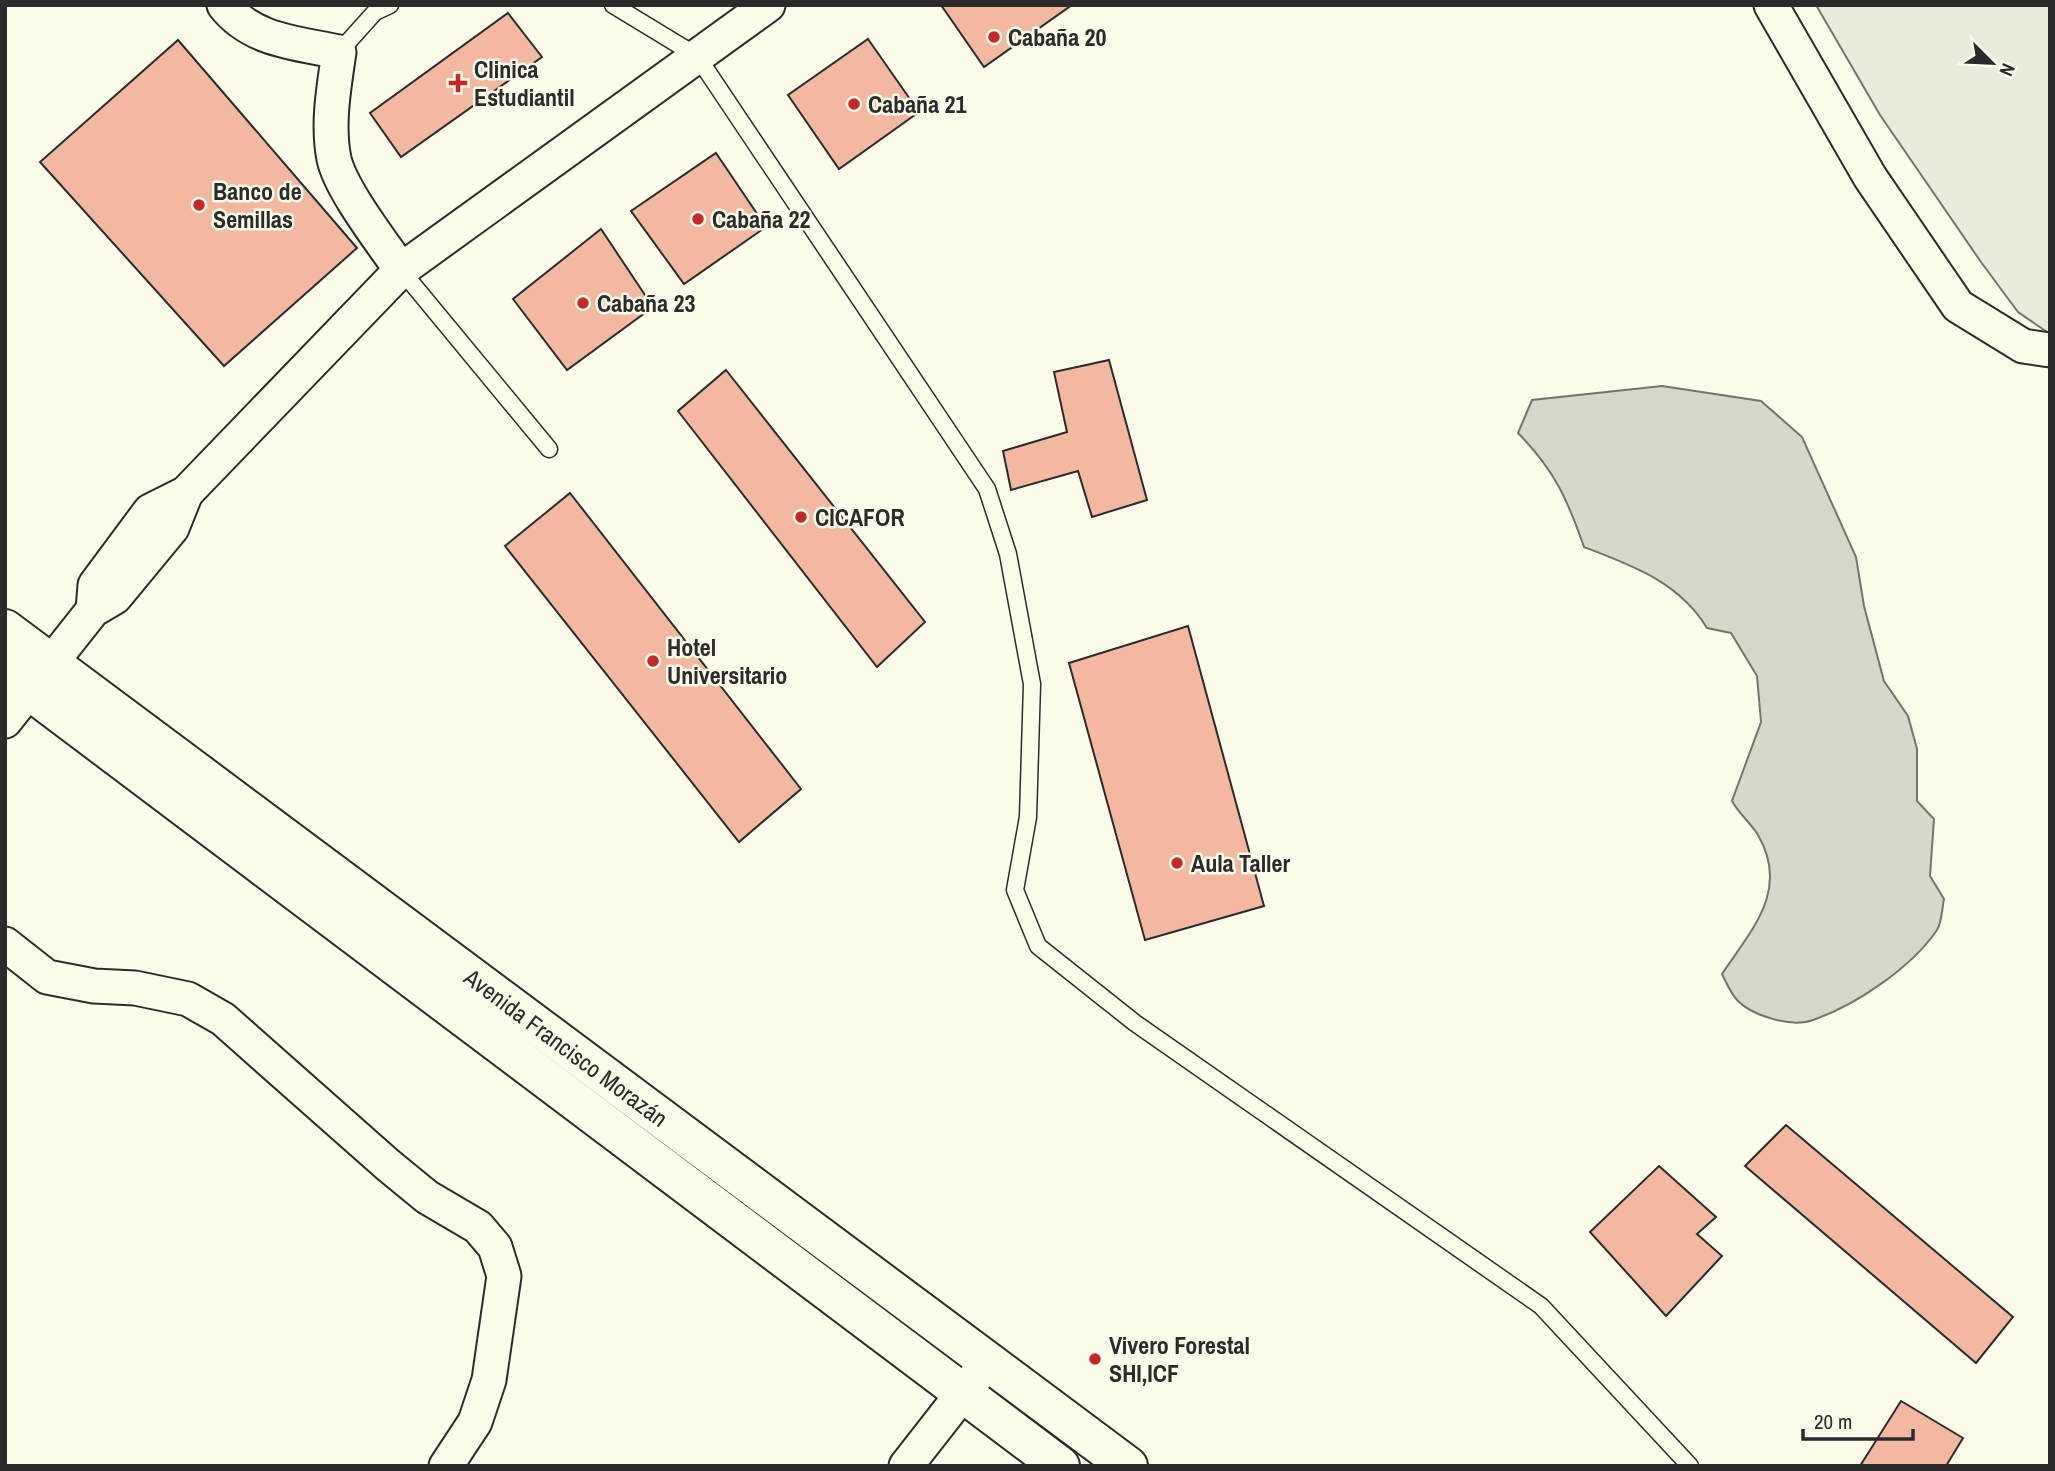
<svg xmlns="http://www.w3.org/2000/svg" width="2055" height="1471" viewBox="0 0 2055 1471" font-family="'Archivo Narrow',sans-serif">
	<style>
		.green { fill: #ecebdb; stroke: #74746e; stroke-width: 2 }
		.water { fill: #d8d7c9; stroke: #74746e; stroke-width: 2 }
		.building { fill: #f2b8a0; stroke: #2b2b2b; stroke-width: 2 }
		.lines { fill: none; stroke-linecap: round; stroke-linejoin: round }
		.service-casing { stroke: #2b2b2b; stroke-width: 19 }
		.minor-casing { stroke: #2b2b2b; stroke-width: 37 }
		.secondary-casing { stroke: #2b2b2b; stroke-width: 42 }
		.service { stroke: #fdfbea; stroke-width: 16 }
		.minor { stroke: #fdfbea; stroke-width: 33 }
		.secondary { stroke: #fdfbea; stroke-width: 38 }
		.poi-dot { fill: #c62828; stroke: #fdfbea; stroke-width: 2.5 }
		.labels { text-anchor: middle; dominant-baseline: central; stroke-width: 5; stroke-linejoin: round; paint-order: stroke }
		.poi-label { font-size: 24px; font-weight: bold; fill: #2b2b2b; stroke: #fdfbea; text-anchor: start }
		.street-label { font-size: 24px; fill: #2b2b2b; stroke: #fdfbea }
	</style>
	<rect width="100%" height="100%" fill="#fdfbea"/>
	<path class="green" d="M 1816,5 L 2050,5 L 2050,334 L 2018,312 L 1981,262 L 1880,115 Z"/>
	<path class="water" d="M 1662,386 L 1761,401 L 1802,437 L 1856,557 L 1864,606 L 1884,681 L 1908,716 L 1917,749 L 1917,801 L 1934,819 L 1930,876 L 1944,899 C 1942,908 1942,922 1937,930 C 1911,968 1856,1005 1813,1020 C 1792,1028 1753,1016 1738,1001 C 1731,994 1726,982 1722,974 C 1752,929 1790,890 1758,835 C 1750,822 1739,814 1732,801 L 1761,722 L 1757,676 L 1731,633 L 1707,628 C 1679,582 1633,566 1584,547 C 1567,498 1554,470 1518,433 L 1532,400 Z"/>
	<g class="building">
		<path d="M 941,5 L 1067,5 L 1069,7 L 984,67 Z"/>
		<path d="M 508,13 L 542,57 L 401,157 L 370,113 Z"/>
		<path d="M 868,39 L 919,112 L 839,169 L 788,95 Z"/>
		<path d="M 178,40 L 357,248 L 224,366 L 40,162 Z"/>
		<path d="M 716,153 L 766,227 L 684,284 L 631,211 Z"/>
		<path d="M 601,229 L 653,307 L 567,370 L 513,299 Z"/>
		<path d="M 1109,360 L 1147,500 L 1092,517 L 1078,471 L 1011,490 L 1003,451 L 1067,432 L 1054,372 Z"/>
		<path d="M 726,370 L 925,622 L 877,667 L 678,411 Z"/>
		<path d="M 570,493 L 801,789 L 739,842 L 505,546 Z"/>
		<path d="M 1188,626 L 1264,906 L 1145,940 L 1069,663 Z"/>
		<path d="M 1786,1125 L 2013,1317 L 1976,1363 L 1745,1166 Z"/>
		<path d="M 1659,1166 L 1716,1217 L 1697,1234 L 1722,1256 L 1666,1316 L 1590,1232 Z"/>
		<path d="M 1901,1401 L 1963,1438 L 1946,1466 L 1860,1466 Z"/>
	</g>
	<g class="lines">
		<defs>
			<g id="service">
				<path d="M 613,5 L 697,56 L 987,489 L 1008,554 L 1032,684 L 1028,817 L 1015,890 L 1038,946 L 1135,1023 L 1541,1306 L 1690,1466"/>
				<path d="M 339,52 L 375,12 L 390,5"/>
				<path d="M 401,270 L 549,449"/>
			</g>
			<g id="minor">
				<path d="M 224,5 C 252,41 297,43 339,52 C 334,87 327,124 334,159 C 341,190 382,242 401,270"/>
				<path d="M 1771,5 L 1870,177 L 1958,306 L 2023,346 L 2050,350"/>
				<path d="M 93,610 L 95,585 L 150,511 L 186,493 L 401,270 L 768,5"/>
				<path d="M 5,721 L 93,610 L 115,597 L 172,528 L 186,493"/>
				<path d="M 5,944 L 47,977 L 94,986 L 135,988 L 188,999 L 223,1019 L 388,1165 L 427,1197 L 478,1227 L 495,1247 L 504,1276 L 489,1380 L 475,1422 L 446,1466"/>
				<path d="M 906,1466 L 988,1361"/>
			</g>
			<g id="secondary">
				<path id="s1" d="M 5,629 L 1128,1466"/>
				<path d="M 5,672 L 1060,1466"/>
			</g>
		</defs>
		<use href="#service" class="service-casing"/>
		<use href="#minor" class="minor-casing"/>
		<use href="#secondary" class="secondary-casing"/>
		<use href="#service" class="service"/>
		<use href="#minor" class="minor"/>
		<use href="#secondary" class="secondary"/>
	</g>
	<g class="poi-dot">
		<circle cx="994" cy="37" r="7"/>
		<path d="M454.5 72.5h7v7h7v7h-7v7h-7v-7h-7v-7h7z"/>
		<circle cx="854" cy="104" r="7"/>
		<circle cx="199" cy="205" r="7"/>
		<circle cx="698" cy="219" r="7"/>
		<circle cx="583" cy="303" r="7"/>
		<circle cx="801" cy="517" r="7"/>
		<circle cx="653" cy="661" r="7"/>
		<circle cx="1177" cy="863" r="7"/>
		<circle cx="1095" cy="1359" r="7"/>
	</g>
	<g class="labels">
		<g class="poi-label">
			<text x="1008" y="37">Cabaña 20</text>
			<text x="474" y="69">Clinica<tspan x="474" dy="28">Estudiantil</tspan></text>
			<text x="868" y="104">Cabaña 21</text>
			<text x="213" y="191">Banco de<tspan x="213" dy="28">Semillas</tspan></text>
			<text x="712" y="219">Cabaña 22</text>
			<text x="597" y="303">Cabaña 23</text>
			<text x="815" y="517">CICAFOR</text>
			<text x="667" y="647">Hotel<tspan x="667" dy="28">Universitario</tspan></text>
			<text x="1191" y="863">Aula Taller</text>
			<text x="1109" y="1345">Vivero Forestal<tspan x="1109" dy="28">SHI,ICF</tspan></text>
		</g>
		<g class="street-label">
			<text stroke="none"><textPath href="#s1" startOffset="700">Avenida Francisco Morazán</textPath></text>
		</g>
	</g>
	<rect width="2055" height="1471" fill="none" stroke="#2b2b2b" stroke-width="14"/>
	<g transform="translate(1992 63) rotate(114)" stroke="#fdfbea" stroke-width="5" paint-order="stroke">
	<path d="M0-5L12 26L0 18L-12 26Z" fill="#2b2b2b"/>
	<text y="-10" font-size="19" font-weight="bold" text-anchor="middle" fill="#2b2b2b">N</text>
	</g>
	<path d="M1803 1429v10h110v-10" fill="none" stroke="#2b2b2b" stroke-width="3.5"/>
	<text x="1814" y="1429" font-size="21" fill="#2b2b2b" stroke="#fdfbea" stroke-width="5" paint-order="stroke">20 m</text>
</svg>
